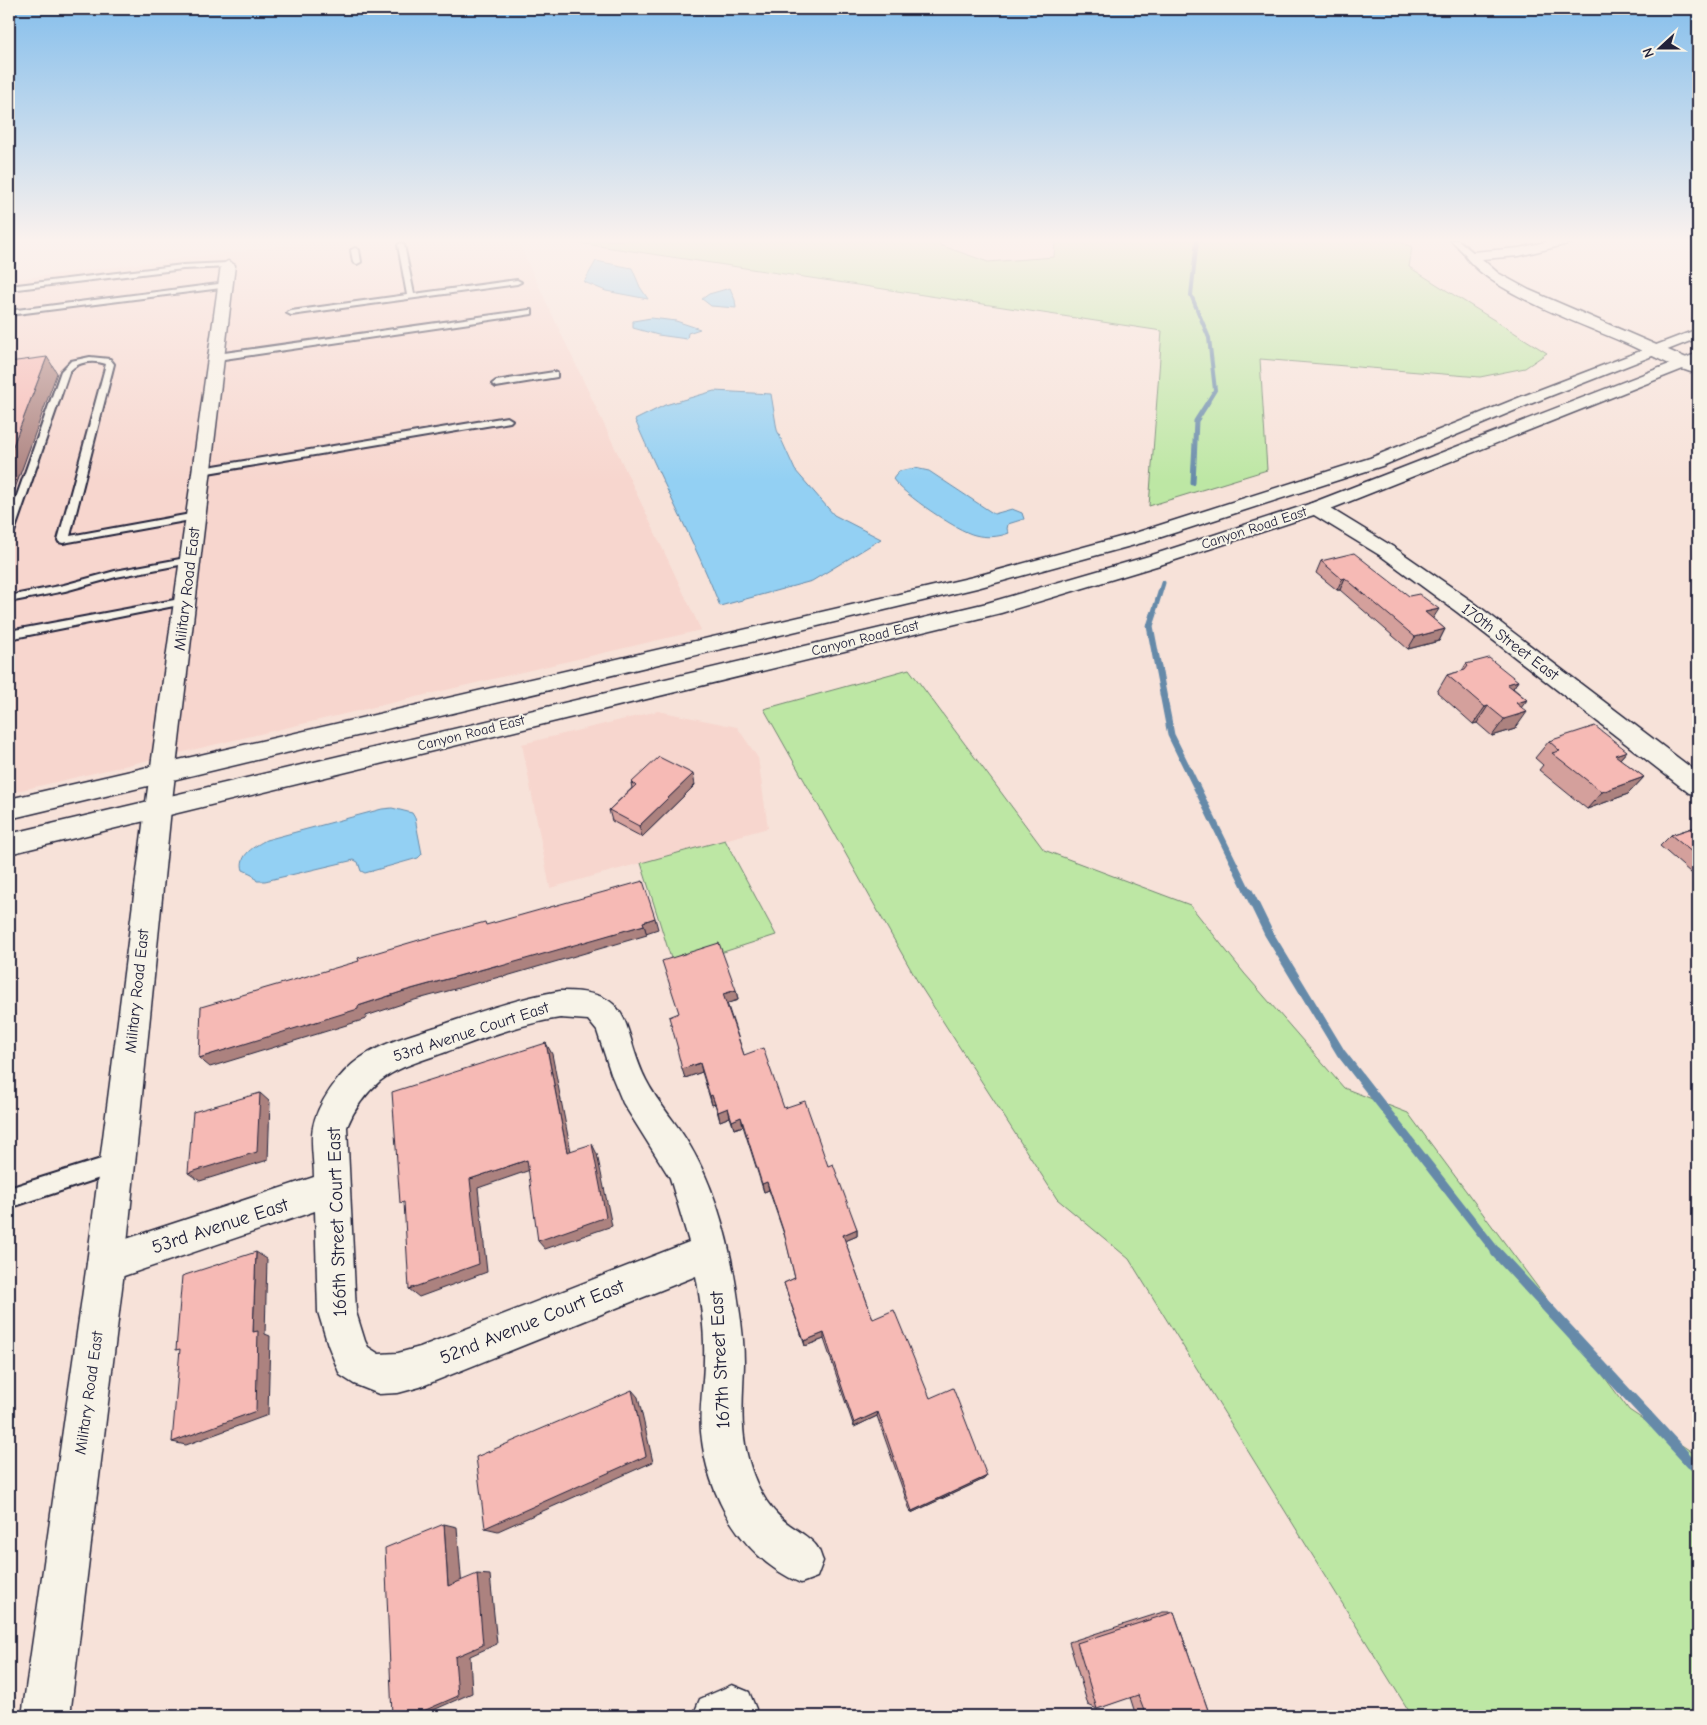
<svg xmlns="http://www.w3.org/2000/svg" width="1707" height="1725" viewBox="0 0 1707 1725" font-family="'Comic Neue',sans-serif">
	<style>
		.built { fill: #f7d6ce }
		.green { fill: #bde7a4; stroke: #708470 }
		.water { fill: #93d0f3; stroke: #668aa9 }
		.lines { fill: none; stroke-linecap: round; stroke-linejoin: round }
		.stream-far4 { stroke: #668aa9; stroke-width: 4 }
		.stream-far3 { stroke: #668aa9; stroke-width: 5 }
		.stream-far2 { stroke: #668aa9; stroke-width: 7 }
		.stream-far1 { stroke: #668aa9; stroke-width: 9 }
		.stream { stroke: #668aa9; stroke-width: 11 }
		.lane-casing { stroke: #22223b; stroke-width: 4 }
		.street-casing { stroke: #22223b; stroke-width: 3 }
		.secondary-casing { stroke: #22223b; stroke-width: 3 }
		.primary-casing { stroke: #22223b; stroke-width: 3 }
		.lane { fill: #f7f3e8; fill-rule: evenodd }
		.street { fill: #f7f3e8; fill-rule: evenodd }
		.secondary { fill: #f7f3e8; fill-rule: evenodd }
		.primary { fill: #f7f3e8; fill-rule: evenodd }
		.wall { fill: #d4a09c; stroke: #22223b }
		.shaded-wall { fill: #ac827f; stroke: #22223b }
		.building { fill: #f6bab5; stroke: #22223b }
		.labels { text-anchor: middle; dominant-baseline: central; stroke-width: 4; stroke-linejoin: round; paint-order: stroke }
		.far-street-label { font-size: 14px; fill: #22223b; stroke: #f7f3e8 }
		.street-label { font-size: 16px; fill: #22223b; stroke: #f7f3e8 }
		.near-street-label { font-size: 19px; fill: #22223b; stroke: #f7f3e8 }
	</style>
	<rect width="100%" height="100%" fill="#f7e2d9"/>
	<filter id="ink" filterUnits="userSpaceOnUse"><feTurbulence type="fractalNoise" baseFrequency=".02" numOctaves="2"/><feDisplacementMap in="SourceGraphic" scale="10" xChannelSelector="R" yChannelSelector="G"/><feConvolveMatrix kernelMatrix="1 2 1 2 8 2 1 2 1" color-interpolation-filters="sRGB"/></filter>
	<g filter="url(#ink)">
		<g class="built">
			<path d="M 331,240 L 517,240 L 701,630 L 9,793 L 9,280 Z"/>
			<path d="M 658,711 L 737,727 L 758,758 L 768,828 L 550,888 L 522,744 Z"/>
		</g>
		<g class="green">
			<path d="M 559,240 L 939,240 L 940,245 L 988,262 L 1054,257 L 1055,240 L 1396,240 L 1412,247 L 1409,267 L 1547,353 L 1525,368 L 1480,377 L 1260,359 L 1267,470 L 1149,506 L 1162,331 Z"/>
			<path d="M 909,669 L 1044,850 L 1190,905 L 1244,973 L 1344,1088 L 1408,1113 L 1629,1410 L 1698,1456 L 1698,1716 L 1412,1716 L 1129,1259 L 1057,1199 L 919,984 L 764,709 Z"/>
			<path d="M 725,840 L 776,935 L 674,968 L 641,863 Z"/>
		</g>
		<g class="water">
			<path d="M 596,261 L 632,268 L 640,287 L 648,299 L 606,291 L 584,282 Z"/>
			<path d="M 730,288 L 735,300 L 736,308 L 711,306 L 702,299 L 709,294 Z"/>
			<path d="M 651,318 L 676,321 L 700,329 L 688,333 L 687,339 L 658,335 L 633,328 L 633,321 Z"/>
			<path d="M 714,391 L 771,394 L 777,430 L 795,470 L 834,515 L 881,539 L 812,581 L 720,606 C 695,542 662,483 635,420 L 665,405 Z"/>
			<path d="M 915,468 L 929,471 L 994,514 L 1012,509 L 1022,513 L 1024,519 L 1008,524 L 1007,529 L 1009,533 C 999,537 986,538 975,535 C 957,531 903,494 893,479 L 899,471 Z"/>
			<path d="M 392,808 L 412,813 L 415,818 L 422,854 L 418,858 L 365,873 L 361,871 L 358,862 L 354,860 L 265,881 L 257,881 L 252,874 L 243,870 C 238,855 255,846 266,840 L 382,809 Z"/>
		</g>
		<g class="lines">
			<path class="stream-far4" d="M 1197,240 L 1191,295 L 1209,338 L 1215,390 L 1207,403"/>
			<g class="stream-far3">
				<path d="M 1193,483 L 1196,421 L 1208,402"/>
				<path d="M 1153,615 L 1163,583"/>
			</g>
			<path class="stream-far2" d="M 1154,614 L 1150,626 L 1171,735 L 1248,892"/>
			<path class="stream-far1" d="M 1248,891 L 1269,934 L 1341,1053 L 1497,1253"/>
			<path class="stream" d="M 1496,1252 L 1691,1463 L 1698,1468"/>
			<defs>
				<g id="lane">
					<path d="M 1451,240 L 1458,240 L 1475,254 L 1475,258 L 1469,258 Z"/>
					<path d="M 401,243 L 404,245 L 414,294 L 517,280 L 521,282 L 517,284 L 291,315 L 287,313 L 291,311 L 407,295 L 398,245 Z"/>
					<path d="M 355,248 L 359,250 L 361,262 L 357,264 L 353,262 L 351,250 Z"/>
					<path d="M 228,263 L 231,263 L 231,267 L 183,269 L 9,290 L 9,286 L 183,265 Z"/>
					<path d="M 226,283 L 230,285 L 229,287 L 9,315 L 9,311 Z"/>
					<path d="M 529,310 L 532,310 L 532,314 L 217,360 L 213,357 L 217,354 Z"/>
					<path d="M 90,357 L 110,359 L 114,364 L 70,536 L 196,513 L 201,516 L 196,519 L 63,543 L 59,542 L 58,540 L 106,364 C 93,360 78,361 69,372 L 14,532 L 9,535 L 9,518 L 61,371 L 71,361 Z"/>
					<path d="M 554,372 L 557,373 L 557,377 L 496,387 L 492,384 L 496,381 Z"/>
					<path d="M 507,417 L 512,420 L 510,422 L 202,474 L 197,471 L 202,468 Z"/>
					<path d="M 191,557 L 195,558 L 197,560 L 195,562 L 116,577 L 65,591 L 9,602 L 9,596 L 64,585 L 115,571 Z"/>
					<path d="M 185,598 L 189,599 L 191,601 L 189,603 L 9,639 L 9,631 Z"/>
					<path d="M 117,1154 L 124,1156 L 126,1163 L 124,1170 L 9,1208 L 9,1188 Z"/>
				</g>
				<g id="street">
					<path d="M 1553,240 L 1574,240 L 1572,243 L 1519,256 L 1482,259 L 1498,273 L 1529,290 L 1698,363 L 1698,374 C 1673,368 1648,353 1625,343 C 1582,324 1492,293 1465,256 L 1472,252 L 1519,248 Z"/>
					<path d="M 1316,502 L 1323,504 L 1395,548 L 1473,602 L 1698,773 L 1698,795 L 1689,793 L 1457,612 L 1381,556 L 1309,512 L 1306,508 L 1309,504 Z"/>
					<path d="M 560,991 C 637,990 620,1028 646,1080 C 658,1104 677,1123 690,1146 C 718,1193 732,1253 739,1307 C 742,1326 744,1345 744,1364 C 743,1398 739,1431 750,1465 C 756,1485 766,1505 782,1519 C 791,1527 812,1538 817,1547 C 820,1551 821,1557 823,1561 L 817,1577 L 801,1583 C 741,1558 707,1495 701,1432 C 699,1407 704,1383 704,1359 C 705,1331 701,1303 696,1276 L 420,1387 L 398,1393 L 379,1394 L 354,1384 L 340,1375 L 328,1345 L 318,1312 L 315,1211 L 106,1282 L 93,1276 L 87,1263 L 93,1250 L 314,1177 C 314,1161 310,1142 313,1127 C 317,1104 340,1072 359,1059 C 382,1043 410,1035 436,1027 C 477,1013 517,998 560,991 ZM 560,1018 L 588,1020 L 597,1031 L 611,1074 L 623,1103 L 670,1178 L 689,1242 L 420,1347 L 398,1353 L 379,1354 L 368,1347 L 365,1341 L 356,1312 L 347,1127 C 354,1109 365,1094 380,1081 C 399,1066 424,1060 446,1052 C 484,1038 520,1024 560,1018 Z"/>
					<path d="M 732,1685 L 749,1692 L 756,1709 L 753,1716 L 693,1716 L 700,1699 Z"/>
				</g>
				<path id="secondary" d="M 228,261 L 235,265 L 171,809 L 125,1263 L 70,1716 L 22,1716 L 87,1263 L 145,809 L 221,265 Z"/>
				<g id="primary">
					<path d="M 1698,329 L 1698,338 L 1535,402 L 1382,466 L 1149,541 L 977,588 L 9,819 L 9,799 L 973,577 L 1135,533 L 1370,458 L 1523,396 Z"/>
					<path d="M 1698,353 L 1698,363 L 1323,512 L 1163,564 L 1001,613 L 9,854 L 9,834 L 987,603 L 1149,556 L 1309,504 Z"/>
				</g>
			</defs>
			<use href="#lane" class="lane-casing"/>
			<use href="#street" class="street-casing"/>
			<use href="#secondary" class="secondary-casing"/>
			<use href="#primary" class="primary-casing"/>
			<use href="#lane" class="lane"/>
			<use href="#street" class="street"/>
			<use href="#secondary" class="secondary"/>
			<use href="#primary" class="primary"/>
		</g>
		<g class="wall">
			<path d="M 1321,561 L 1433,619 L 1445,629 L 1439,641 L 1408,649 L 1340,590 L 1337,590 L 1316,573 Z"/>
			<path d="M 1466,664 L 1518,681 L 1513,688 L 1527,700 L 1521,707 L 1515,729 L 1492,736 L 1477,723 L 1473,724 L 1437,692 L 1447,675 L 1462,671 Z"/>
			<path d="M 1549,741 L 1627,751 L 1620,759 L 1644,777 L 1628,794 L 1587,809 L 1539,770 L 1543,765 L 1535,758 Z"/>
			<path d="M 631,783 L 695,785 L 642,837 L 612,821 L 609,810 L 632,788 Z"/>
			<path d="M 1698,826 L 1698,879 L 1660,846 L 1671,835 Z"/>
			<path d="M 736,990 L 738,1000 L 727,1003 L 744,1055 L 828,1166 L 857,1229 L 857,1236 L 845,1241 L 873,1319 L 930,1398 L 987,1476 L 984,1479 L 911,1513 L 877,1416 L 854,1427 L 824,1339 L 805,1346 L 784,1283 L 795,1278 L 786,1240 L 769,1190 L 764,1192 L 743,1126 L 734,1129 L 730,1117 L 720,1121 L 715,1104 L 712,1105 L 702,1072 L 685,1078 L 678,1049 L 679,1014 Z"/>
			<path d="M 1163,1612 L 1174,1612 L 1210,1716 L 1136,1716 L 1130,1697 L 1097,1709 L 1088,1705 L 1069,1642 Z"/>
		</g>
		<g class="shaded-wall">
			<path d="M 47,357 L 57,373 L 9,505 L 9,456 Z"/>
			<path d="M 1345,578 L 1340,590 L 1337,590 L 1342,579 Z"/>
			<path d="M 1439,609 L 1432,620 L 1425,612 Z"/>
			<path d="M 1445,629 L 1439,641 L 1408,649 L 1415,637 Z"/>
			<path d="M 1518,681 L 1506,698 L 1507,684 Z"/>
			<path d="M 1527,700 L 1515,716 L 1527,712 L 1515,729 L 1492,736 L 1516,703 Z"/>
			<path d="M 1488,706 L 1477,723 L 1473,724 L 1485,707 Z"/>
			<path d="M 1627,751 L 1612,768 L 1615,755 Z"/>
			<path d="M 693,774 L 695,785 L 642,837 L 639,826 Z"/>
			<path d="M 1644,777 L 1628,794 L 1587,809 L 1602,792 Z"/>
			<path d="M 655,918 L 658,929 L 646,933 L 643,922 Z"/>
			<path d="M 644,925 L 647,935 L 503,977 L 503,976 L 411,1001 L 366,1016 L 366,1019 L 210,1067 L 199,1058 L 404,991 Z"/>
			<path d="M 736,990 L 738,1000 L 725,1004 L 723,994 Z"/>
			<path d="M 546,1043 L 552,1054 L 573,1162 L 567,1152 Z"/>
			<path d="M 700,1063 L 702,1072 L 685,1078 L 682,1069 Z"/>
			<path d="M 260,1093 L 270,1102 L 268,1160 L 200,1181 L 188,1173 Z"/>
			<path d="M 712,1095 L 715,1104 L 712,1105 L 710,1096 Z"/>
			<path d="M 728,1108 L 730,1117 L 720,1121 L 718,1112 Z"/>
			<path d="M 741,1117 L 743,1126 L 734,1129 L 732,1121 Z"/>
			<path d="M 592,1144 L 597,1154 L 612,1226 L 545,1249 L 538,1241 Z"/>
			<path d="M 527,1160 L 533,1169 L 478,1188 L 487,1272 L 419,1297 L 409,1289 L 470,1179 Z"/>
			<path d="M 767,1182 L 769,1190 L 764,1192 L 762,1184 Z"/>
			<path d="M 857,1229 L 857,1236 L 843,1242 L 843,1235 Z"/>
			<path d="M 256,1252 L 267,1259 L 265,1334 L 270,1336 L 268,1415 L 186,1445 L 172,1442 L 253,1332 Z"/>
			<path d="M 824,1333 L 824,1339 L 805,1346 L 804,1341 Z"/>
			<path d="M 632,1390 L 638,1397 L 653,1462 L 498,1531 L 485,1528 Z"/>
			<path d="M 878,1412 L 877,1416 L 854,1427 L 854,1423 Z"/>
			<path d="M 987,1476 L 984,1479 L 911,1513 L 912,1511 Z"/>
			<path d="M 444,1524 L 457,1527 L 462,1588 L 448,1586 Z"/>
			<path d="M 477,1574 L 490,1575 L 497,1644 L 470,1656 L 472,1693 L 420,1716 L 412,1716 L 455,1657 Z"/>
		</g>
		<g class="building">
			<path d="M 47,357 L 9,456 L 9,362 Z"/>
			<path d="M 1354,553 L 1409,596 L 1419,594 L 1439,609 L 1425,612 L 1445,629 L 1415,637 L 1345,578 L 1342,579 L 1321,561 Z"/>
			<path d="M 1489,658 L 1518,681 L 1507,684 L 1527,700 L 1516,703 L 1527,712 L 1504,719 L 1488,706 L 1485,707 L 1447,675 L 1465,670 L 1468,666 L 1466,664 Z"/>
			<path d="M 1595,726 L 1627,751 L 1615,755 L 1644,777 L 1602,792 L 1552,753 L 1560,751 L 1549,741 Z"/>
			<path d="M 659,757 L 693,774 L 639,826 L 609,810 L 636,785 L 631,783 Z"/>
			<path d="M 1698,826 L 1698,857 L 1671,835 Z"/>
			<path d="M 643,881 L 655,918 L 643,922 L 644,925 L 498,967 L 498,965 L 404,991 L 358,1006 L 358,1009 L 199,1058 L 201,1007 L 359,961 L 358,958 L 419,940 L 485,922 L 486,925 Z"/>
			<path d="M 719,943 L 736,990 L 723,994 L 744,1055 L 763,1048 L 784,1108 L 805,1101 L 828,1166 L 833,1164 L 857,1229 L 843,1235 L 873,1319 L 894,1310 L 930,1398 L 953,1388 L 987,1476 L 912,1511 L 878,1412 L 854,1423 L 824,1333 L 804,1341 L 784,1283 L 795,1278 L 784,1233 L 767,1182 L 762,1184 L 741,1117 L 732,1121 L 728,1108 L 718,1112 L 712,1095 L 710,1096 L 700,1063 L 682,1069 L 677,1049 L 678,1049 L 669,1017 L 679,1013 L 662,961 Z"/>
			<path d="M 546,1043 L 567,1152 L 592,1144 L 606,1217 L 538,1241 L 527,1160 L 470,1179 L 479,1264 L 409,1289 L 404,1202 L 400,1203 L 392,1092 Z"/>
			<path d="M 260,1093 L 257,1152 L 188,1173 L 193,1112 Z"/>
			<path d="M 256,1252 L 253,1332 L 258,1331 L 256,1411 L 172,1442 L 180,1349 L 176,1350 L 182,1276 Z"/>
			<path d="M 632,1390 L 646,1456 L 485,1528 L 476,1457 Z"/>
			<path d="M 444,1524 L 448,1586 L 477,1574 L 483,1645 L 455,1657 L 458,1696 L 412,1716 L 392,1716 L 385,1548 Z"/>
			<path d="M 1174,1612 L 1210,1716 L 1146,1716 L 1138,1695 L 1097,1709 L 1077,1643 Z"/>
		</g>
	</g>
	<linearGradient id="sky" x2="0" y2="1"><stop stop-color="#86bfec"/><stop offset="0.5" stop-color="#fbf2ee"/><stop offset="1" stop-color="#fbf2ee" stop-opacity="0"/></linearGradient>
	<rect width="1707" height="481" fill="url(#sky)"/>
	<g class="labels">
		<g class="far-street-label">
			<text transform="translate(1254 528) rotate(-18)">Canyon Road East</text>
			<text transform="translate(865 638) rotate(-14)">Canyon Road East</text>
			<text transform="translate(471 733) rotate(-14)">Canyon Road East</text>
		</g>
		<g class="street-label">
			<text transform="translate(187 589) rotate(-83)">Military Road East</text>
			<text transform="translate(1510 642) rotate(37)">170th Street East</text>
			<text transform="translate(137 991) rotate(-84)">Military Road East</text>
			<text transform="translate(471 1032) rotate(-18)">53rd Avenue Court East</text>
			<text transform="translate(89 1393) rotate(-82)">Military Road East</text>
		</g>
		<g class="near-street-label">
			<text transform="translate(337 1222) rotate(-92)">166th Street Court East</text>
			<text transform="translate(220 1226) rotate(-18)">53rd Avenue East</text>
			<text transform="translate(532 1322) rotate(-22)">52nd Avenue Court East</text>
			<text transform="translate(720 1360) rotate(-93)">167th Street East</text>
		</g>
	</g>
	<rect width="1707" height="1725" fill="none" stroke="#f7f3e8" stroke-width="30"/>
	<rect x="15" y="15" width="1677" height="1695" fill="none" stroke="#22223b" stroke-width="2" filter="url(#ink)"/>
	<g transform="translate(1660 48) rotate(249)" stroke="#f7f3e8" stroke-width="4" paint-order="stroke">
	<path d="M0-4L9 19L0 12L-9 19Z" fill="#22223b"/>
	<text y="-8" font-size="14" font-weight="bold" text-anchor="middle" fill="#22223b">N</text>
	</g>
</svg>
